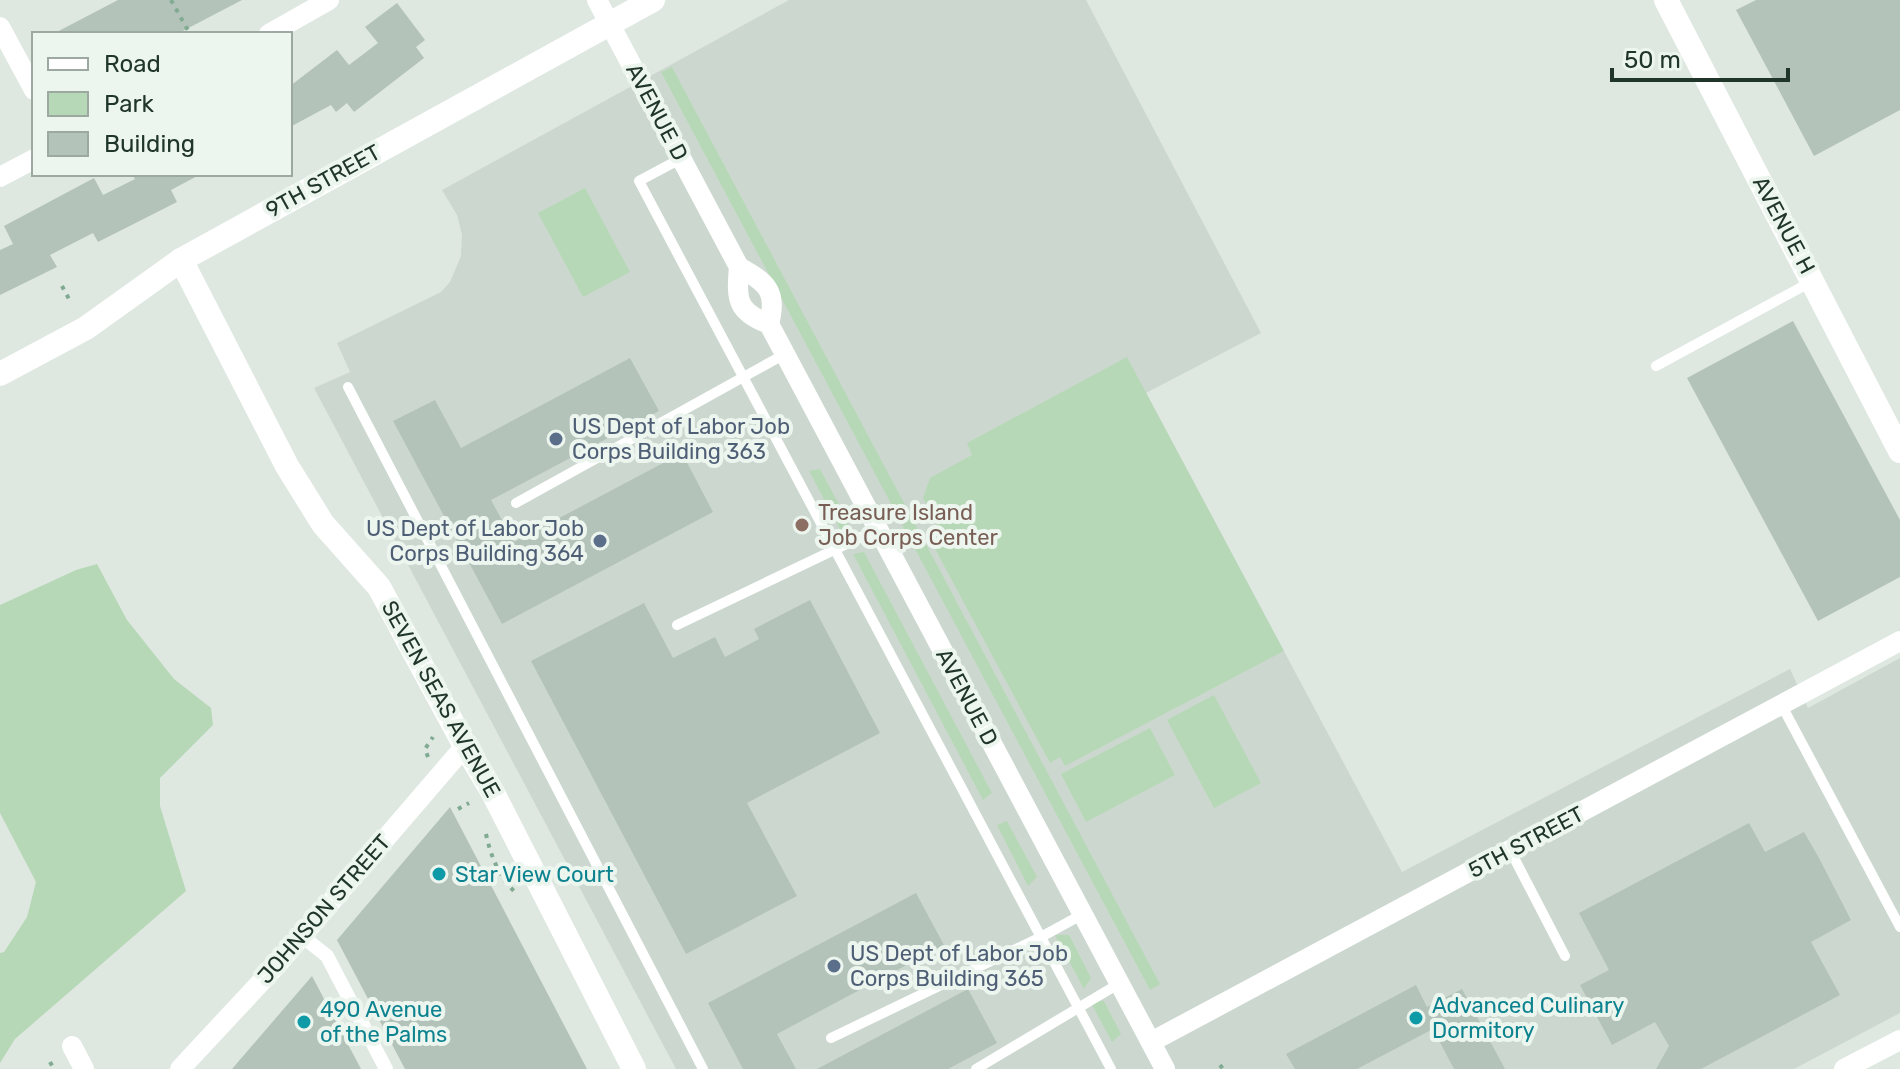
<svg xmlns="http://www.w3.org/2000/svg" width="1900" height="1069" viewBox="0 0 1900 1069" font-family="Rubik,sans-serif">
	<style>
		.built { fill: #ccd8cf }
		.green { fill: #b7d8b7 }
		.building { fill: #b3c3b9 }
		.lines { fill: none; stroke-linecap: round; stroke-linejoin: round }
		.path { stroke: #80aa91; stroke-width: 4; stroke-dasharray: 4 6; stroke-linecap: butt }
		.service { stroke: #fff; stroke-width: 10 }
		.pedestrian { stroke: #fff; stroke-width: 14 }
		.minor { stroke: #fff; stroke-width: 20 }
		.tertiary { stroke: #fff; stroke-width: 24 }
		.service-dot { fill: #5c6f8a; stroke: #edf5ef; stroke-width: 3 }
		.education-dot { fill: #8d6e63; stroke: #edf5ef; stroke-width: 3 }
		.culture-dot { fill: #0f9aa8; stroke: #edf5ef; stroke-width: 3 }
		.labels { text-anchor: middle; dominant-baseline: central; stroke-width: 8; stroke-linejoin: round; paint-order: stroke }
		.street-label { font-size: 22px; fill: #20362b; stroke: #edf5ef }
		.service-label { font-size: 22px; fill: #4e5e75; stroke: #edf5ef; text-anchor: start }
		.education-label { font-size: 22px; fill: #785e54; stroke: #edf5ef; text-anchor: start }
		.culture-label { font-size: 22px; fill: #0d838f; stroke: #edf5ef; text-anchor: start }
	</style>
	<rect width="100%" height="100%" fill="#dee8e1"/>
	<path class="built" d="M 789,0 L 1086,0 L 1261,333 L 1146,393 L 1402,872 L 1790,669 L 1808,708 L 1900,658 L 1900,1013 L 1794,1069 L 676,1069 L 314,388 L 350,372 L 337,343 L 441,292 L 450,282 L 461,256 L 462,235 L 457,215 L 442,190 Z"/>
	<g class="green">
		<path d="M 672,67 L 1160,984 L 1150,990 L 661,72 Z"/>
		<path d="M 585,188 L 630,272 L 583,297 L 538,213 Z"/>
		<path d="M 1127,357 L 1284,651 L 1065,766 L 1060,757 L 1050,763 L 934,547 L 945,541 L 923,498 L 930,478 L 972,455 L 967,443 Z"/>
		<path d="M 820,469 L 849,523 L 841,531 L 809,471 Z"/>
		<path d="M 864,552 L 992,793 L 983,800 L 853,554 Z"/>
		<path d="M 97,564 L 127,620 L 174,679 L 211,708 L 213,725 L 160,778 L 160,806 L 186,891 L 15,1039 L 0,1063 L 0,953 L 4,952 L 27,917 L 36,882 L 0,813 L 0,605 L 76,570 Z"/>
		<path d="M 1214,695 L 1261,783 L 1214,808 L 1167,720 Z"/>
		<path d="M 1150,728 L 1175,775 L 1086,822 L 1061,774 Z"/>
		<path d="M 1007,821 L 1037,877 L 1028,886 L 997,825 Z"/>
		<path d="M 1055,935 L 1069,935 L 1091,978 L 1084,989 Z"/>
		<path d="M 1090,1001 L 1104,1001 L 1121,1034 L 1112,1042 Z"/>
	</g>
	<g class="building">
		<path d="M 118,0 L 242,0 L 177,34 L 53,34 Z"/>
		<path d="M 1756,0 L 1900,0 L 1900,110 L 1814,156 L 1736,10 Z"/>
		<path d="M 397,3 L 425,40 L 416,47 L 424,58 L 354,112 L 347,103 L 336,112 L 331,105 L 290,127 L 290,86 L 337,50 L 349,65 L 378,43 L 365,27 Z"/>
		<path d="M 132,174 L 201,174 L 171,190 L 177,202 L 98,242 L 93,233 L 50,255 L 57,267 L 0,295 L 0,250 L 13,244 L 4,226 L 94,178 L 103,195 L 135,179 Z"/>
		<path d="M 1793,321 L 1900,520 L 1900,577 L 1818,621 L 1687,378 Z"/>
		<path d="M 630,358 L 659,411 L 491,500 L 514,542 L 682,453 L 713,512 L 502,624 L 393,421 L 435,400 L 461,448 Z"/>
		<path d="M 810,600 L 880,733 L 747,803 L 797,896 L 686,954 L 531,661 L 644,603 L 673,658 L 715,637 L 725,657 L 759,639 L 754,629 Z"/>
		<path d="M 450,807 L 587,1069 L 405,1069 L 337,940 Z"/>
		<path d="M 1749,823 L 1765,852 L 1804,832 L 1819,858 L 1851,920 L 1811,942 L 1840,995 L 1701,1069 L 1656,1069 L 1669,1046 L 1655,1022 L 1612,1045 L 1580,985 L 1609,970 L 1579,913 Z"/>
		<path d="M 916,893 L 944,945 L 777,1034 L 796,1069 L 743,1069 L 708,1003 Z"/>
		<path d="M 312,976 L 361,1069 L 232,1069 Z"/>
		<path d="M 1416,985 L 1427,1007 L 1462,989 L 1505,1069 L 1454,1069 L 1433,1029 L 1357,1069 L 1295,1069 L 1286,1054 Z"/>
		<path d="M 968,989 L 997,1043 L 948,1069 L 817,1069 Z"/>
	</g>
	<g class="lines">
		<g class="path">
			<path d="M 171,0 L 190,34"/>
			<path d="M 62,286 L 69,299"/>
			<path d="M 428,757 L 425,749 L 433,737"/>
			<path d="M 458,809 L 469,803"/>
			<path d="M 486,834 C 491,857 499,877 516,893"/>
			<path d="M 50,1062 L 54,1069"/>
			<path d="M 1220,1065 L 1223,1069"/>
		</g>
		<g class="service">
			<path d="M 682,158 L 639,181 L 1111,1069"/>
			<path d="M 1656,366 L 1811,282"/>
			<path d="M 348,387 L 703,1069"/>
			<path d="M 516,503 L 785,354"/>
			<path d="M 677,625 L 878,529"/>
			<path d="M 1781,704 L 1900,927"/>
			<path d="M 1510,850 L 1565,956"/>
			<path d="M 831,1038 L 1041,937 L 1083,914"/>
			<path d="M 976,1069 L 1120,983"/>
		</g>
		<path class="pedestrian" d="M 302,936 L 327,956 L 386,1069"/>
		<g class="minor">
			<path d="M 597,0 L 739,267 C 736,300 737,312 769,324 L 1165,1069"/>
			<path d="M 0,27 L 34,90"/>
			<path d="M 269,34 L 329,0"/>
			<path d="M 0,177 L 34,159"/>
			<path d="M 739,267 C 766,282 778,291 769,324"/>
			<path d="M 1151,1042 L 1900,641"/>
			<path d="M 72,1046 L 84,1069"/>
			<path d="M 180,1069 L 276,966 L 465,746"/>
			<path d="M 1844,1069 L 1900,1040"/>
		</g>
		<g class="tertiary">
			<path d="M 1666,0 L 1900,451"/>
			<path d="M 181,260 L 287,466 L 323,524 L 379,587 L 465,746 L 492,791 L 634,1069"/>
			<path d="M 0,374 L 86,328 L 181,260 L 653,0"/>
		</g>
	</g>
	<g class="service-dot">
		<circle cx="556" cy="439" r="8"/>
		<circle cx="600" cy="541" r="8"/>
		<circle cx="834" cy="966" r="8"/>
	</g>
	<circle class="education-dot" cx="802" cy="525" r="8"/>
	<g class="culture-dot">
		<circle cx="439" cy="874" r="8"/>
		<circle cx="1416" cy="1018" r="8"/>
		<circle cx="304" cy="1022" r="8"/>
	</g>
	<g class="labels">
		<g class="street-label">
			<text transform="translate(657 112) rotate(62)">AVENUE D</text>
			<text transform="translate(323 181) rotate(-29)">9TH STREET</text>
			<text transform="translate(1784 225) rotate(62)">AVENUE H</text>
			<text transform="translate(967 697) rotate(62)">AVENUE D</text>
			<text transform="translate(441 699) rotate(61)">SEVEN SEAS AVENUE</text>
			<text transform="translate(1526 842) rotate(-28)">5TH STREET</text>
			<text transform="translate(324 909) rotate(-49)">JOHNSON STREET</text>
		</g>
		<g class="service-label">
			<text x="572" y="426">US Dept of Labor Job<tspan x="572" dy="25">Corps Building 363</tspan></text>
			<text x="584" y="528" text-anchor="end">US Dept of Labor Job<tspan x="584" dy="25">Corps Building 364</tspan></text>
			<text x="850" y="953">US Dept of Labor Job<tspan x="850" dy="25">Corps Building 365</tspan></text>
		</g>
		<g class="education-label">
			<text x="818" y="512">Treasure Island<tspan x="818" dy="25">Job Corps Center</tspan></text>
		</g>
		<g class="culture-label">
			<text x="455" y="874">Star View Court</text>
			<text x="1432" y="1005">Advanced Culinary<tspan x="1432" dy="25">Dormitory</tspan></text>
			<text x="320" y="1009">490 Avenue<tspan x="320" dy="25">of the Palms</tspan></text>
		</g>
	</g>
	<rect x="32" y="32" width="260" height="144" fill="#edf5ef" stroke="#9ba9a1" stroke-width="2"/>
	<rect x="48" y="58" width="40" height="12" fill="#ffffff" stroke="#9ba9a1" stroke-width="2"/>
	<text x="104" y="72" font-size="24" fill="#20362b">Road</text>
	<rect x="48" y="92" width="40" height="24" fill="#b7d8b7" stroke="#9ba9a1" stroke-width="2"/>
	<text x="104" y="112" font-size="24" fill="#20362b">Park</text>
	<rect x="48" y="132" width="40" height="24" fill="#b3c3b9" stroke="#9ba9a1" stroke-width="2"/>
	<text x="104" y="152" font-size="24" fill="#20362b">Building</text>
	<path d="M1612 68v12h176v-12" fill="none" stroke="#20362b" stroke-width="4"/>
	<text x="1624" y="68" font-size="24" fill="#20362b" stroke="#edf5ef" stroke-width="6" paint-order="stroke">50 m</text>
</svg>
